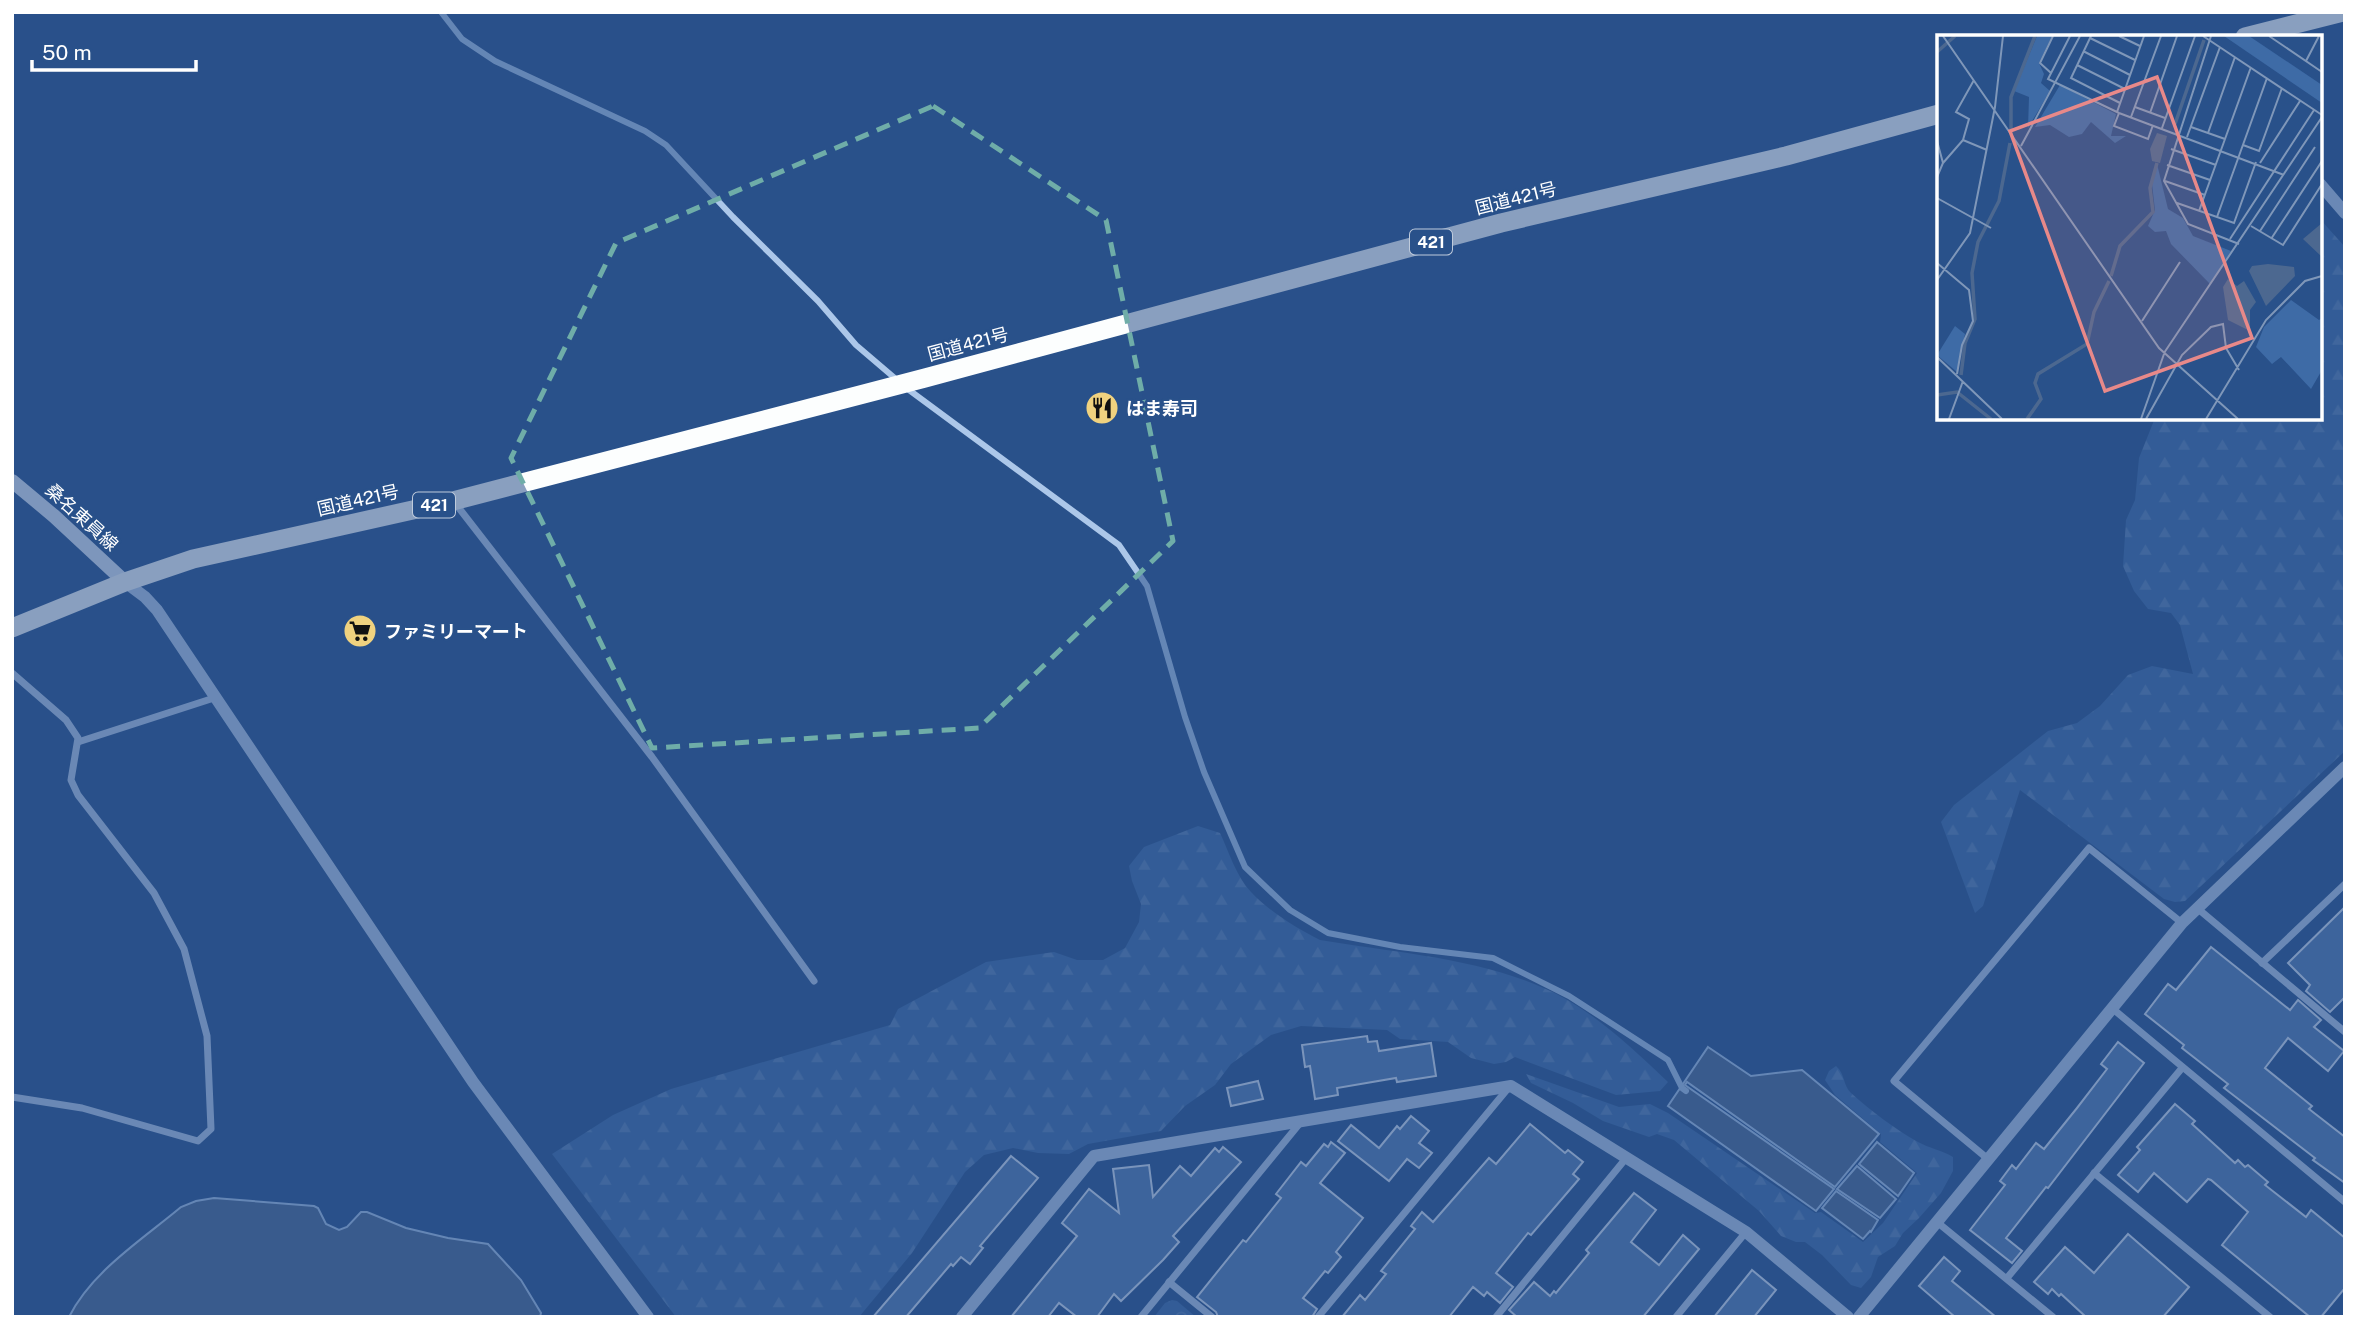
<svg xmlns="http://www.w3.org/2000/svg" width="2357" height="1329" viewBox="0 0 2357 1329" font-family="'Public Sans','Noto Sans JP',sans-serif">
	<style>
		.forest { fill: url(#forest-firs) }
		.park { fill: url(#park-crowns) }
		.water { fill: #4c6890; stroke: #acc7e9; stroke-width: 2 }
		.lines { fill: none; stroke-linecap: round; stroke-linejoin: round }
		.stream { stroke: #acc7e9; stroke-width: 6 }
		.building { fill: #567db2; stroke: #dbe7f7; stroke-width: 2 }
		.minor { stroke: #b8cde9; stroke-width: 7 }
		.tertiary { stroke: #b8cde9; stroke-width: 12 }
		.secondary { stroke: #e2ebf8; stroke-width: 14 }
		.trunk { stroke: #fcfefe; stroke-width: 19 }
		.marked { fill: none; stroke: #6fada8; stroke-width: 5; stroke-dasharray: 14 9; stroke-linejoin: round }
		.labels { text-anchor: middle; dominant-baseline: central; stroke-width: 5; stroke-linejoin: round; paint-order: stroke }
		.shield { fill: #29518a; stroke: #bfcbdc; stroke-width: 2 }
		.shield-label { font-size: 16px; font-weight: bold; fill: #fff }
		.street-label { font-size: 18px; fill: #fff; stroke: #29518a }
		.poi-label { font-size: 18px; font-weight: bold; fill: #fff; stroke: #29518a; text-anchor: start }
		.inset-river { fill: none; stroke: #4c6890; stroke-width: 3.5 }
		.inset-road { fill: none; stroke: #7f97b9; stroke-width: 2 }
		.view { fill: #e88989; fill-opacity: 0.15; stroke: #e88989; stroke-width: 3.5 }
		.inset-edge { fill: none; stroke: #fff; stroke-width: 3.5 }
	</style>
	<defs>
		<pattern id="forest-firs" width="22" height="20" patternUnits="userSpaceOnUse" patternTransform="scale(1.75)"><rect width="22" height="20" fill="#3e6ba6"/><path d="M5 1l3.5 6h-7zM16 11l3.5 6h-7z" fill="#5b81b3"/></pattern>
		<pattern id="park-crowns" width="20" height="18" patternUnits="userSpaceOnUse" patternTransform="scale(1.75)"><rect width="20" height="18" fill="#3e6ba6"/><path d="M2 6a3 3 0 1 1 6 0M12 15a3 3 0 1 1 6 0" fill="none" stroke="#5b81b3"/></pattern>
	</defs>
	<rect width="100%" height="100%" fill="#29518a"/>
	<g class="forest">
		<path d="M 2320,219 L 2345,247 L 2345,751 L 2185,901 L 2175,902 L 2164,899 L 2020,790 L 1983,906 L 1975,913 L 1941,822 L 1954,805 L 2048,731 L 2077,723 L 2100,706 L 2128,675 L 2152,666 L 2193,674 L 2180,625 L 2171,613 L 2148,609 L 2134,591 L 2123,566 L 2126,520 L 2135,500 L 2139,458 L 2155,418 L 2320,418 Z"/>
		<path d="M 1198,826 L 1220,833 C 1229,852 1236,876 1251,892 C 1270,912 1296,928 1320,940 C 1401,954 1490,958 1564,998 C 1603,1020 1635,1051 1668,1082 L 1660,1091 L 1616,1095 L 1515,1057 L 1506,1062 L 1494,1064 L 1471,1058 L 1448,1042 L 1400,1039 L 1387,1030 L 1301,1026 L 1271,1035 L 1231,1064 L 1215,1085 L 1185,1106 L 1161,1131 L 1088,1144 L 1069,1154 L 1038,1153 L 1013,1148 L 984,1155 L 965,1172 L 912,1253 L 859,1317 L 676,1317 L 552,1154 L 613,1115 L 671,1089 L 890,1025 L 898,1009 L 986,962 L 1054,952 L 1077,960 L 1103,960 L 1125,948 L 1139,922 L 1141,904 L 1132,881 L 1129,866 L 1144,847 Z"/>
		<path d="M 1836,1066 C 1845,1073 1843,1086 1851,1093 C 1871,1111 1895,1129 1918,1142 C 1929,1148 1941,1150 1953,1157 L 1953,1171 L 1941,1193 L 1919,1218 L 1903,1233 L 1895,1246 L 1878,1257 L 1871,1277 L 1861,1288 L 1851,1285 L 1822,1255 L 1805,1242 L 1796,1242 L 1781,1236 L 1759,1211 L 1674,1140 L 1657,1134 L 1649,1137 L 1603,1121 L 1573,1103 L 1531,1083 L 1526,1074 L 1619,1107 L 1650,1104 L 1668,1113 L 1815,1213 L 1821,1212 L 1863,1242 L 1883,1223 L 1917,1173 L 1880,1142 L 1881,1134 L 1835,1095 L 1825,1080 L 1829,1071 Z"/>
	</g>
	<path class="park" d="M 1172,1300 L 1177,1301 L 1196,1317 L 1154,1317 L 1165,1303 Z"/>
	<g class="water">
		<path d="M 1708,1047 L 1751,1076 L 1802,1070 L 1879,1134 L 1835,1187 L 1687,1082 L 1685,1085 L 1834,1189 L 1816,1211 L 1668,1106 Z"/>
		<path d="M 1877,1142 L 1914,1173 L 1898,1196 L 1859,1164 Z"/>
		<path d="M 1857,1166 L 1896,1199 L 1880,1218 L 1837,1189 Z"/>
		<path d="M 1836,1191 L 1878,1220 L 1871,1232 L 1870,1231 L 1863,1239 L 1822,1208 Z"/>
		<path d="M 214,1198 L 314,1206 L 318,1208 L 326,1224 L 339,1230 L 347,1227 L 361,1212 L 367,1212 L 406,1228 L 448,1238 L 488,1244 L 521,1280 L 541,1313 L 540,1317 L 69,1317 C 92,1271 143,1239 181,1207 L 196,1201 Z"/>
	</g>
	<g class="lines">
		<g class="stream">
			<path d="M 441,12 L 462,39 L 495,61 L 645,131 L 666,145 L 733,217 L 818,301 L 856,345 L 897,380"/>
			<path d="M 905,387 L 1119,545 L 1147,586 L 1185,717 L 1204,772 L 1245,867 L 1290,910 L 1328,933 L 1400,947 L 1493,958 L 1569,996 L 1668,1060 L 1682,1088 L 1686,1091"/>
		</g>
	</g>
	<g class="building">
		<path d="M 2345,907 L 2345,997 L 2330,1012 L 2306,991 L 2310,985 L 2288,963 Z"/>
		<path d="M 2211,947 L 2290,1010 L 2298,1000 L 2321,1020 L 2314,1027 L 2344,1051 L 2328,1071 L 2288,1038 L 2265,1068 L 2312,1106 L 2309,1109 L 2345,1137 L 2345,1183 L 2313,1160 L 2315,1158 L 2224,1088 L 2228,1084 L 2182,1048 L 2184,1045 L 2145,1014 L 2168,984 L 2176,990 Z"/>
		<path d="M 1367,1036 L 1368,1042 L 1377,1041 L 1379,1051 L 1431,1043 L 1436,1076 L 1397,1082 L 1396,1078 L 1337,1088 L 1338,1095 L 1315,1099 L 1310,1066 L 1305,1067 L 1302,1045 Z"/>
		<path d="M 2118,1042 L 2144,1063 L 2048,1188 L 2046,1187 L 2006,1238 L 2022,1251 L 2012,1263 L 1970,1230 L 2005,1185 L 2000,1181 L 2012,1165 L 2016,1169 L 2036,1143 L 2044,1149 L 2077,1108 L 2107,1069 L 2101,1064 Z"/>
		<path d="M 1258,1081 L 1263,1099 L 1231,1106 L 1227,1088 Z"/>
		<path d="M 2175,1104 L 2195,1121 L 2192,1124 L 2235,1163 L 2238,1160 L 2245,1167 L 2248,1165 L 2268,1182 L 2265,1185 L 2306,1217 L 2311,1210 L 2345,1238 L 2345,1288 L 2321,1317 L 2310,1317 L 2222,1245 L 2248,1212 L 2211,1180 L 2208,1179 L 2187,1202 L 2154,1173 L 2138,1192 L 2118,1175 L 2140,1150 L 2137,1147 Z"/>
		<path d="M 1411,1116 L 1429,1131 L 1419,1143 L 1432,1153 L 1419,1168 L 1407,1159 L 1389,1181 L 1338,1141 L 1351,1125 L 1379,1148 L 1397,1126 L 1400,1129 Z"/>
		<path d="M 1530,1124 L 1565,1153 L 1568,1150 L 1583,1162 L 1573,1174 L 1579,1179 L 1531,1235 L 1528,1233 L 1496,1273 L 1513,1287 L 1500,1303 L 1487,1292 L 1484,1296 L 1473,1287 L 1449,1317 L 1342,1317 L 1360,1295 L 1365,1300 L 1386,1274 L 1381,1271 L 1415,1229 L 1411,1226 L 1422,1212 L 1433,1222 L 1489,1158 L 1496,1164 Z"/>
		<path d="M 1331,1142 L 1345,1153 L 1320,1183 L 1363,1218 L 1336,1252 L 1341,1257 L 1328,1273 L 1325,1271 L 1303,1298 L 1317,1309 L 1312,1317 L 1218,1317 L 1216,1312 L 1197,1297 L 1243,1240 L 1246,1242 L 1281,1198 L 1276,1194 L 1301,1162 L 1306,1166 L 1324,1144 L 1328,1147 Z"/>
		<path d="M 1223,1147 L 1241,1162 L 1173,1236 L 1179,1242 L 1163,1260 L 1121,1301 L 1114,1294 L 1097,1317 L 1077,1317 L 1059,1303 L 1048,1317 L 1011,1317 L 1077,1236 L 1062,1223 L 1089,1189 L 1119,1213 L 1113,1169 L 1149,1165 L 1153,1197 L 1180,1166 L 1191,1176 L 1215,1148 L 1219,1152 Z"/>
		<path d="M 1011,1156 L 1038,1178 L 980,1246 L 983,1248 L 970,1264 L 961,1257 L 953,1266 L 951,1264 L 906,1317 L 873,1317 Z"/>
		<path d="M 1634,1193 L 1656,1210 L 1631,1242 L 1659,1265 L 1683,1235 L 1699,1249 L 1643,1317 L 1517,1317 L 1509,1310 L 1534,1282 L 1550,1296 L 1554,1291 L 1556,1293 L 1589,1253 L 1586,1250 Z"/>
		<path d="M 2128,1234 L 2189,1287 L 2163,1317 L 2086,1317 L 2061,1294 L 2059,1296 L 2052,1289 L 2048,1294 L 2034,1282 L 2065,1247 L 2094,1273 Z"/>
		<path d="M 1944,1257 L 1960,1271 L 1952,1281 L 1996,1317 L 1955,1317 L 1919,1286 Z"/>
		<path d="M 1752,1270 L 1776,1290 L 1754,1317 L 1714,1317 Z"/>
	</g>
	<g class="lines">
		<g class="minor">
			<path d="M 455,503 L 652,757 L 814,981"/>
			<path d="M 12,673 L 66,720 L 78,738 L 71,780 L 78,795 L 154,893 L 184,949 L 207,1036 L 211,1129 L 198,1141 L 82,1108 L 12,1097"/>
			<path d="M 78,742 L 214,698"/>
			<path d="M 2197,908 L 2345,1032"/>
			<path d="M 2262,963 L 2345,884"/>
			<path d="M 2113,1009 L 2345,1202"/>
			<path d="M 1988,1159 L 1894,1081 L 2089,848 L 2182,923"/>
			<path d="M 2094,1173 L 2270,1317"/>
			<path d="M 1937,1222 L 2053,1317"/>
			<path d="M 2007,1278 L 2182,1068"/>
			<path d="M 1169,1282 L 1212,1317"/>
			<path d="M 1141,1317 L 1300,1123"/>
			<path d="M 1318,1317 L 1510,1086"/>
			<path d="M 1496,1317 L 1627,1157"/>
			<path d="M 1676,1317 L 1746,1232"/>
		</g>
		<g class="tertiary">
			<path d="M 2320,184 L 2345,213"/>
			<path d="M 125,582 L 145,597 L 157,610 L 473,1082 L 648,1317"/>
			<path d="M 962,1317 L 1094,1156 L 1511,1086 L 1746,1232 L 1848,1317"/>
			<path d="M 1859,1317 L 2182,923 L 2345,767"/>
		</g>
		<path class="secondary" d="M 12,481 L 54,516 L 125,582"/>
		<g class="trunk">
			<path d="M 2245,37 L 2343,12"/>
			<path d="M 12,628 L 125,582 L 193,559 L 453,501 L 925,378 L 1501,223 L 1786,156 L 1939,114"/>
		</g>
	</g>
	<path d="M0 0H2357V1329H0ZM 933,106 L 1106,220 L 1173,541 L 979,728 L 652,748 L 511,458 L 616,243 Z" fill="#29518a" fill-opacity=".55" fill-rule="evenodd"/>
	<path class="marked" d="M 933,106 L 1106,220 L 1173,541 L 979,728 L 652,748 L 511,458 L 616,243 Z"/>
	<defs>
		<symbol id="restaurant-disc" viewBox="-11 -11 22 22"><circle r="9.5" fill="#f0d27f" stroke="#29518a"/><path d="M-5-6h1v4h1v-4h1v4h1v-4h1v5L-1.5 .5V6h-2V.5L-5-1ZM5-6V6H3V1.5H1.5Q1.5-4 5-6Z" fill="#111"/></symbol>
		<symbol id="supermarket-disc" viewBox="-11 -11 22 22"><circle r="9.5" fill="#f0d27f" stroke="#29518a"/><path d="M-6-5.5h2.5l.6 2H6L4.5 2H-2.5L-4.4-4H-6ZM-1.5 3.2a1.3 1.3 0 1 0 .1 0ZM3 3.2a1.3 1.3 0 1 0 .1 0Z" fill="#111"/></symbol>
	</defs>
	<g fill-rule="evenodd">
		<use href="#restaurant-disc" x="1083" y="389" width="38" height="38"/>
		<use href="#supermarket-disc" x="341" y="612" width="38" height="38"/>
	</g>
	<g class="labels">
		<g class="shield">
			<rect x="1410" y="229.5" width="42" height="25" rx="5"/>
			<rect x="413" y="492.5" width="42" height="25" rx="5"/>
		</g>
		<g class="shield-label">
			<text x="1431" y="242">421</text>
			<text x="434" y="505">421</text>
		</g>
		<g class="street-label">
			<text transform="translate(1516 198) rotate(-14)">国道421号</text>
			<text transform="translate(968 344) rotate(-15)">国道421号</text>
			<text transform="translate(358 500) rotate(-13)">国道421号</text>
			<text transform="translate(82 517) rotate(42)">桑名東員線</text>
		</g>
		<g class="poi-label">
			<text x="1126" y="408">はま寿司</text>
			<text x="384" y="631">ファミリーマート</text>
		</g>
	</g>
	<g transform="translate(1937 35)">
		<rect width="385" height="385" fill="#29518a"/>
		<path d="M 18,291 L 28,299 L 20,337 L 0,320 Z" fill="#3e6ba6"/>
		<path d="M 100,1 L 115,1 L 102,28 L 107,39 L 104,48 L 113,56 L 91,93 L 92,62 L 77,56 ZM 123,50 L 179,79 L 174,101 L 189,101 L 178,108 L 154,87 L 145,99 L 132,102 L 113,90 L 98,92 ZM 220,129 L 231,174 L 246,183 L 256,201 L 294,216 L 273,249 L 234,209 L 229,196 L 218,197 L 211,191 L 218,175 L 215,149 ZM 354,265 L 382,285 L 385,283 L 385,335 L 374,354 L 344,322 L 335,329 L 319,312 L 327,292 Z" fill="#3e6ba6"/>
		<path d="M 287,1 L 312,1 L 385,50 L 385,68 Z" fill="#3e6ba6"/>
		<path d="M 220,98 L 230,101 L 223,128 L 215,126 L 213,114 ZM 385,188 L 385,222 L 366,204 ZM 331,229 L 357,232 L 358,241 L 329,271 L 312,236 L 315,231 ZM 291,244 L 300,251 L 307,246 L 319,267 L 313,275 L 313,296 L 291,285 L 286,252 Z" fill="#4c6890"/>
		<path class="inset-river" d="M 0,17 L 18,1M 238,89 L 267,5M 74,95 L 74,62 L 98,1M 174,241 L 183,211 L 216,177 L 213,153 L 220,128M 24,340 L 28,308 L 38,284 L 35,238 L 41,207 L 62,166 L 73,108M 0,360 L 20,357 L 54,384M 90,384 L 104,364 L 98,348 L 101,339 L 150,309 L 157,277 L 172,246"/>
		<path class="inset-road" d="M 6,1 L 222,313 L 301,384M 133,1 L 111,44 L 182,78 L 347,140M 154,1 L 134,43 L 183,68M 182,1 L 203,11M 266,1 L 385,80M 274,1 L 227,146 L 251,189 L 302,209M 332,1 L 385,37M 153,3 L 198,25M 146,16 L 193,40M 369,26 L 382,1M 140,30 L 188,54M 114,38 L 103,28 L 116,1M 198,72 L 228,83M 180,77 L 207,1M 182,78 L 177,91 L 211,104 L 216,90M 213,78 L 240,1M 194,82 L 224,1M 254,92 L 288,104M 225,93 L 258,1M 271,98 L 298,22M 250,102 L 283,12M 26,105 L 32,84 L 19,77 L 37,45M 0,106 L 6,128 L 0,142M 306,110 L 322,116 L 345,53M 84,111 L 143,1M 234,114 L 279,130M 6,128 L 26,105 L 50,115M 323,128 L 363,66M 230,130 L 273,145M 228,146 L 268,160M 0,163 L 54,193M 240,168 L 297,188 L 319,127M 262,176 L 314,32M 280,182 L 330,43M 314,191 L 346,210 L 385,149M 323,196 L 378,112M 293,204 L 377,75M 334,204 L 385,126M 0,228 L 32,255 L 36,286 L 25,310 L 20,339M 0,245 L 33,198 L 58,72 L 66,1M 205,286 L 243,227M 227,318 L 385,82M 0,322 L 65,384M 12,384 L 26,346M 204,384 L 227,319M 209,384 L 245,320 L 274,292 L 286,289 L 289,313 L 302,335M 269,384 L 329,285 L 368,246 L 385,241"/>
		<path class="view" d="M 220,42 L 315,303 L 168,356 L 73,96 Z"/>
		<rect width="385" height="385" class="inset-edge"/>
	</g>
	<rect width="2357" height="1329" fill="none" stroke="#ffffff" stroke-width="28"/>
	<path d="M32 60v10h164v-10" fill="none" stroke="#ffffff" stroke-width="3.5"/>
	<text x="42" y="60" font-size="21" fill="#ffffff" stroke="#29518a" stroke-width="5" paint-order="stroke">50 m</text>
</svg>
